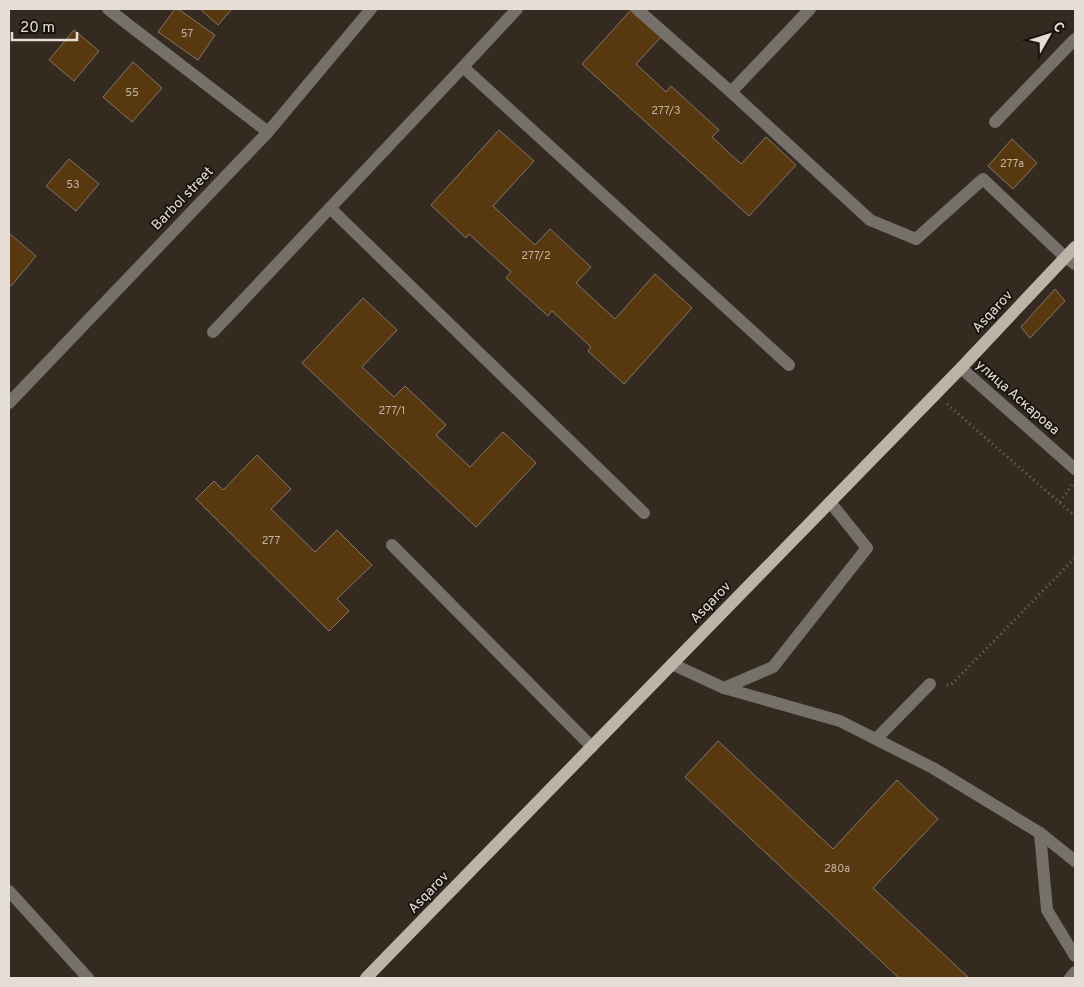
<svg xmlns="http://www.w3.org/2000/svg" width="1084" height="987" viewBox="0 0 1084 987" font-family="Overpass,sans-serif">
	<style>
		.building { fill: #58380e; stroke: #83776a }
		.lines { fill: none; stroke-linecap: round; stroke-linejoin: round }
		.path { stroke: #776d64; stroke-width: 3; stroke-dasharray: 1 4; stroke-linecap: butt }
		.minor { stroke: #75706a; stroke-width: 12 }
		.major { stroke: #bdb3a7; stroke-width: 12 }
		.labels { text-anchor: middle; dominant-baseline: central; stroke-width: 4; stroke-linejoin: round; paint-order: stroke }
		.number-label { font-size: 11px; fill: #c2b4a5 }
		.street-label { font-size: 14px; fill: #e5ded7; stroke: #19140f }
	</style>
	<rect width="100%" height="100%" fill="#352a20"/>
	<g class="building">
		<path d="M 175,9 L 178,9 L 215,35 L 198,60 L 158,32 Z"/>
		<path d="M 200,9 L 232,9 L 218,25 Z"/>
		<path d="M 631,10 L 661,37 L 636,64 L 666,92 L 671,86 L 719,130 L 712,137 L 741,164 L 766,137 L 796,165 L 749,216 L 582,64 Z"/>
		<path d="M 74,30 L 99,51 L 74,81 L 49,60 Z"/>
		<path d="M 133,62 L 162,88 L 132,122 L 103,97 Z"/>
		<path d="M 499,130 L 534,161 L 493,206 L 535,245 L 550,229 L 591,267 L 576,283 L 615,319 L 655,274 L 692,308 L 624,384 L 588,351 L 591,347 L 552,311 L 548,316 L 506,278 L 511,272 L 469,234 L 466,238 L 431,205 Z"/>
		<path d="M 1012,139 L 1037,163 L 1013,189 L 988,166 Z"/>
		<path d="M 69,159 L 99,184 L 76,211 L 46,186 Z"/>
		<path d="M 9,233 L 36,256 L 11,286 L 9,285 Z"/>
		<path d="M 1055,289 L 1065,301 L 1030,338 L 1021,327 Z"/>
		<path d="M 363,298 L 397,330 L 362,367 L 394,397 L 405,386 L 446,425 L 436,435 L 470,467 L 503,432 L 536,463 L 476,527 L 302,363 Z"/>
		<path d="M 257,455 L 291,489 L 271,509 L 315,552 L 337,530 L 372,565 L 337,599 L 349,611 L 329,631 L 196,499 L 214,481 L 223,490 Z"/>
		<path d="M 718,741 L 833,849 L 897,780 L 938,819 L 873,888 L 969,978 L 899,978 L 685,777 Z"/>
	</g>
	<g class="lines">
		<g class="path">
			<path d="M 947,404 L 1075,516"/>
			<path d="M 1060,502 L 1072,485"/>
			<path d="M 947,685 L 951,685 L 1075,558"/>
		</g>
		<g class="minor">
			<path d="M 108,9 L 268,132"/>
			<path d="M 517,9 L 463,67 L 789,365"/>
			<path d="M 637,9 L 731,92 L 870,220 L 916,239 L 983,179 L 1065,257 L 1075,264"/>
			<path d="M 731,92 L 810,9"/>
			<path d="M 995,122 L 1075,39"/>
			<path d="M 330,208 L 644,513"/>
			<path d="M 213,332 L 463,67"/>
			<path d="M 961,368 L 1075,469"/>
			<path d="M 9,403 L 268,132 L 371,9"/>
			<path d="M 392,545 L 592,747"/>
			<path d="M 672,664 L 724,688 L 773,667 L 867,548 L 830,502"/>
			<path d="M 724,688 L 840,721 L 933,768 L 1040,833 L 1075,861"/>
			<path d="M 876,739 L 930,684"/>
			<path d="M 1040,833 L 1047,910 L 1075,956"/>
			<path d="M 9,891 L 88,978"/>
			<path d="M 1070,978 L 1075,972"/>
		</g>
		<path class="major" d="M 366,978 L 961,368 L 1075,247"/>
	</g>
	<g class="labels">
		<g class="number-label">
			<text x="187" y="34">57</text>
			<text x="132" y="93">55</text>
			<text x="666" y="111">277/3</text>
			<text x="1012" y="164">277а</text>
			<text x="73" y="185">53</text>
			<text x="536" y="256">277/2</text>
			<text x="392" y="411">277/1</text>
			<text x="271" y="541">277</text>
			<text x="837" y="869">280а</text>
		</g>
		<g class="street-label">
			<text transform="translate(183 199) rotate(-46)">Barbol street</text>
			<text transform="translate(993 312) rotate(-47)">Asqarov</text>
			<text transform="translate(1017 398) rotate(41)">улица Аскарова</text>
			<text transform="translate(711 603) rotate(-46)">Asqarov</text>
			<text transform="translate(429 893) rotate(-46)">Asqarov</text>
		</g>
	</g>
	<rect width="1084" height="987" fill="none" stroke="#e5ded7" stroke-width="20"/>
	<g transform="translate(1049 35) rotate(51)" stroke="#19140f" stroke-width="4" paint-order="stroke">
	<path d="M0-4L9 19L0 12L-9 19Z" fill="#e5ded7"/>
	<text y="-8" font-size="14" font-weight="bold" text-anchor="middle" fill="#e5ded7">С</text>
	</g>
	<path d="M12 32v8h65v-8" fill="none" stroke="#e5ded7" stroke-width="2.5"/>
	<text x="20" y="32" font-size="15" fill="#e5ded7" stroke="#19140f" stroke-width="4" paint-order="stroke">20 m</text>
</svg>
